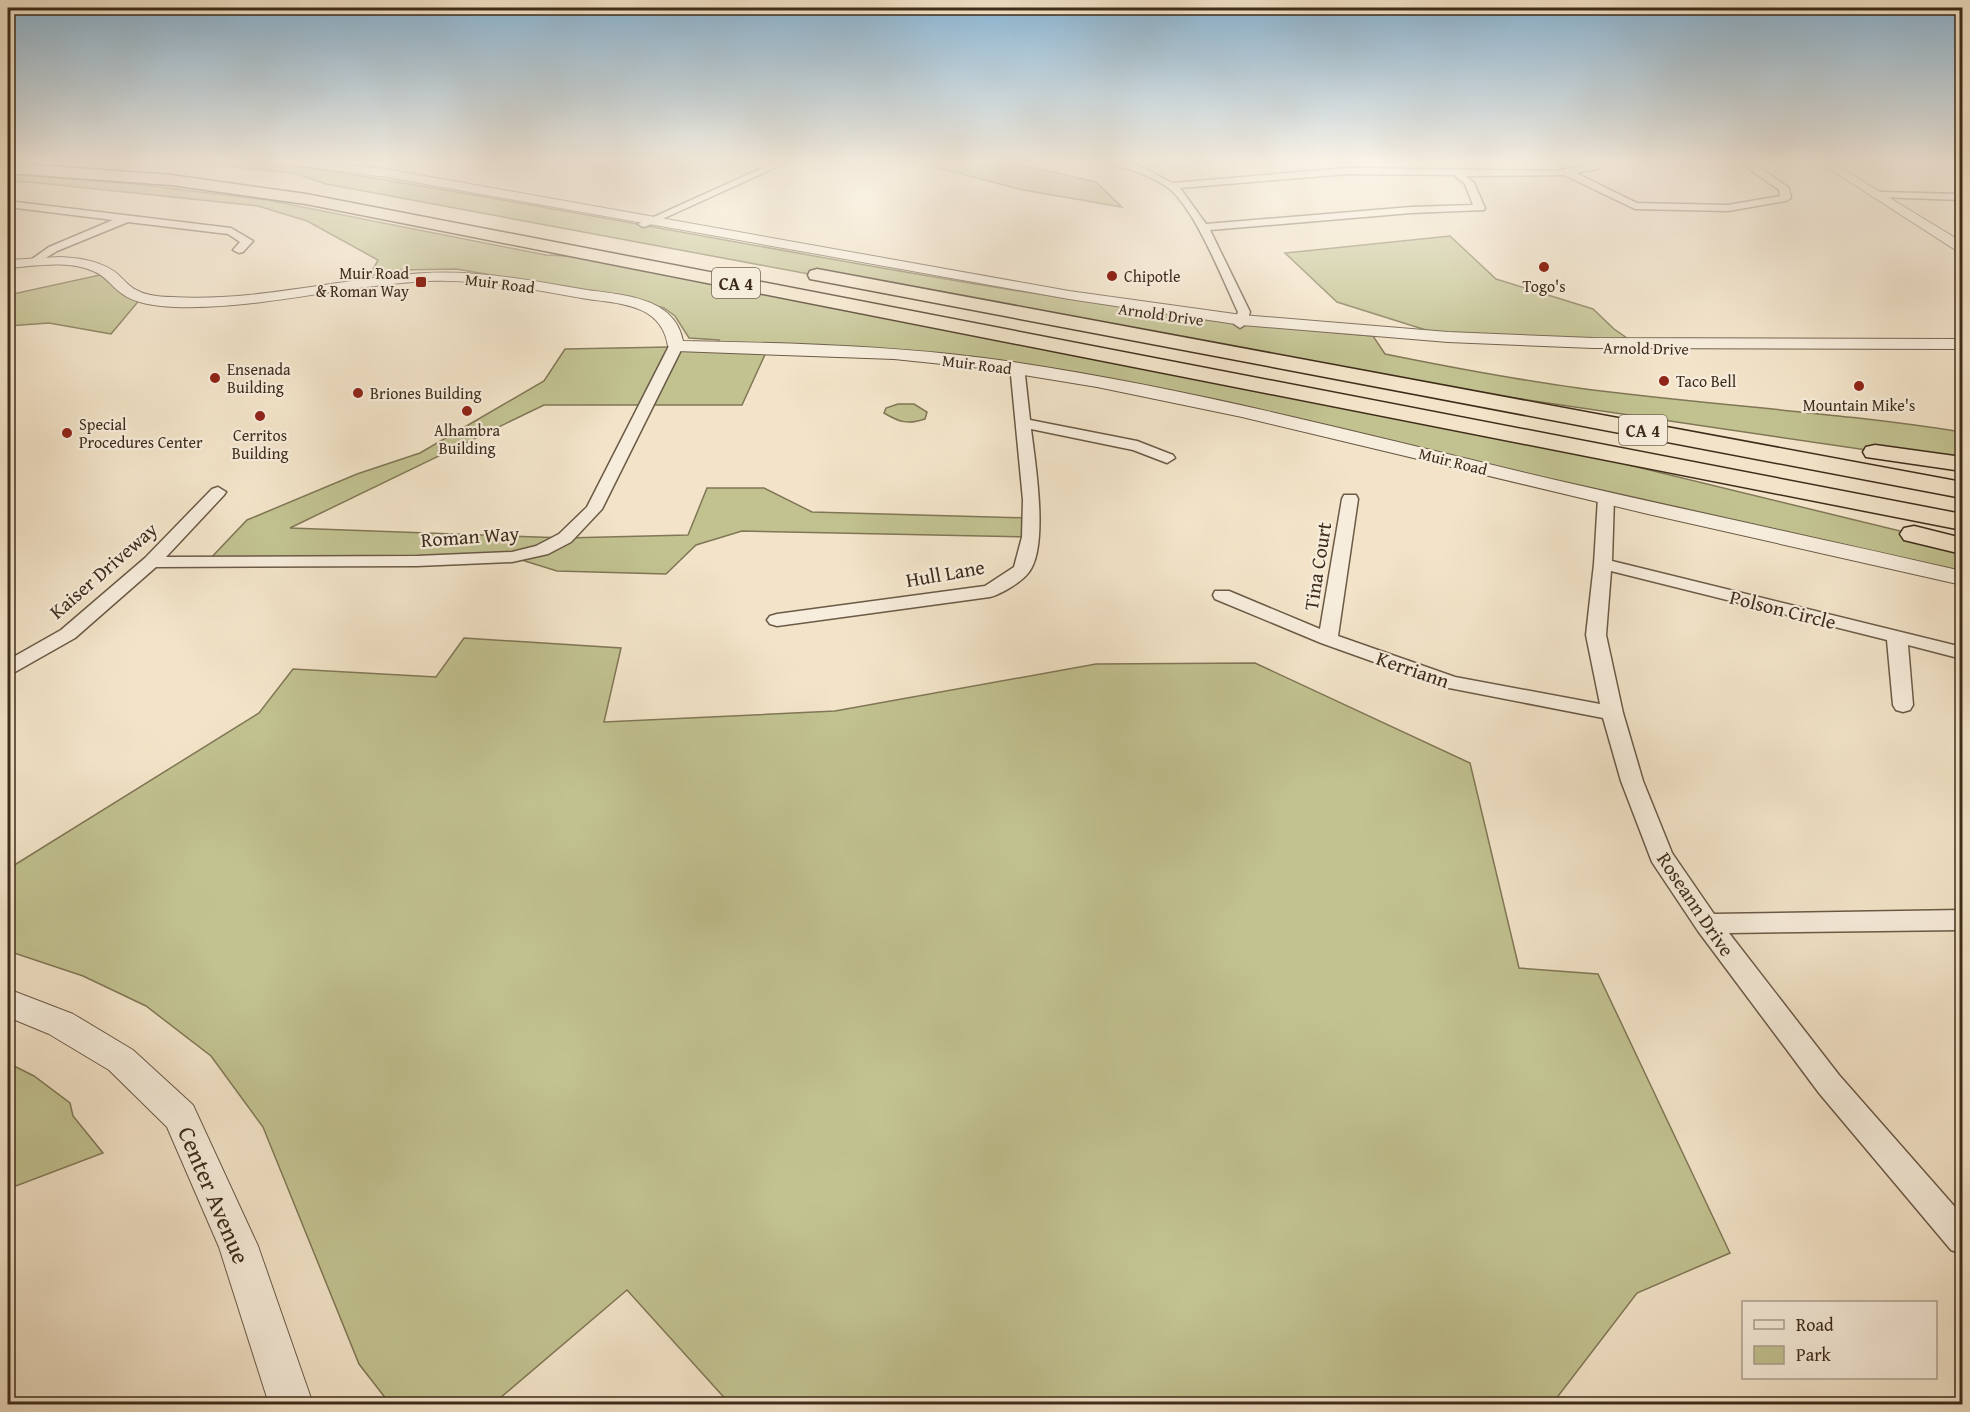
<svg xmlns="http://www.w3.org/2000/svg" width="1970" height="1412" viewBox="0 0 1970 1412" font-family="'Gentium Book Plus',serif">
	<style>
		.green { fill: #c2c291; stroke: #807756; stroke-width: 1.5 }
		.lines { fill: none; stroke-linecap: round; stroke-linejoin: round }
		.minor-casing { stroke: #6b5a46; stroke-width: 3 }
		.tertiary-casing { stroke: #6b5a46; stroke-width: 2 }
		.motorway-casing { stroke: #3e2c1a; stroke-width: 3 }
		.minor { fill: #f7eddc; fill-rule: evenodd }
		.tertiary { fill: #f7eddc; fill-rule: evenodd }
		.motorway { fill: #f3e4c9; fill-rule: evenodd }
		.poi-dot { fill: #8f2418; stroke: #f7eddc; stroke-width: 2 }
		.labels { text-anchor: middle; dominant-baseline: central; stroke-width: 4.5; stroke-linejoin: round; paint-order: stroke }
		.far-poi-label { font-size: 16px; fill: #3e2c1a; stroke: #f7eddc; text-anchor: start }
		.far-street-label { font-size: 16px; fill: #3e2c1a; stroke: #f7eddc }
		.shield { fill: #f7eddc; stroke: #766654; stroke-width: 1.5 }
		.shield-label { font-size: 18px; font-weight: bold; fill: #3e2c1a }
		.street-label { font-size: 20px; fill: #3e2c1a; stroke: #f7eddc }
		.near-street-label { font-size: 24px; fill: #3e2c1a; stroke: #f7eddc }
	</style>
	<rect width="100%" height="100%" fill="#f3e4c9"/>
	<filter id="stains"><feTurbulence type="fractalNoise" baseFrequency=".00333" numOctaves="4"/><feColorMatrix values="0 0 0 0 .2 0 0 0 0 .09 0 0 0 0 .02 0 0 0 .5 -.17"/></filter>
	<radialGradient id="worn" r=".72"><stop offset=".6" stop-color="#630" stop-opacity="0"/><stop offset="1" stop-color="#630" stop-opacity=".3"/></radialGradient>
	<g class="green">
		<path d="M 162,160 L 238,160 L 310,168 C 664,222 1014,305 1373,336 L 1385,354 C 1449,367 1513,379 1578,388 C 1706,405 1835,412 1962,432 L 1962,464 L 1324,370 L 326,184 L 294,173 Z"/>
		<path d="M 908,160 L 1000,160 L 1096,182 L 1122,207 L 1023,190 Z"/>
		<path d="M 8,174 L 135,184 L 267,200 L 546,255 L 606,258 L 1460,424 L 1962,546 L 1962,578 L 1386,445 L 1021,369 L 768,348 L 742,405 L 544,405 L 290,528 L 565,538 L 688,535 L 707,488 L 764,488 L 812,512 L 1031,518 L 1031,537 L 742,531 L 696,545 L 666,574 L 557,571 L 512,557 L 207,562 L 247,520 L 357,474 L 420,453 L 544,381 L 565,349 L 722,346 L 719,340 L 689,338 L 675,316 L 664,308 L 613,295 L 456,269 L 399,270 L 369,276 L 378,260 L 307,221 L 258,206 L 29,182 L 8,182 Z"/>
		<path d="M 1450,236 L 1496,279 L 1593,309 L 1614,329 L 1634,343 L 1448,337 L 1337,302 L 1285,253 Z"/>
		<path d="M 109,273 L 142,297 L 111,334 L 49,323 L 8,326 L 8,295 Z"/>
		<path d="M 898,404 L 914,404 L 927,412 L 925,419 C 908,425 899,422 884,413 L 886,408 Z"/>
		<path d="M 464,638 L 621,648 L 604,722 L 835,711 L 1096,664 L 1255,663 L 1470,763 L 1519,968 L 1598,974 L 1730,1253 L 1637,1293 L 1552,1404 L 730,1404 L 627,1290 L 493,1404 L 390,1404 L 359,1364 L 263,1127 L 211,1056 L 146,1006 L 83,976 L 8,951 L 8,869 L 259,713 L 293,669 L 436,677 Z"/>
		<path d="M 8,1063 L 34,1076 L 70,1103 L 73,1116 L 103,1153 L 8,1189 Z"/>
	</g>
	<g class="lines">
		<defs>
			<g id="minor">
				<path d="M 780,160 L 792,160 L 647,226 L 643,227 L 638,224 Z"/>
				<path d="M 1104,160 L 1116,160 L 1146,169 L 1172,183 L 1347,168 L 1557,171 C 1573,168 1597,160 1611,160 L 1597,169 L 1576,173 L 1637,203 L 1728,205 L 1780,196 L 1779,190 L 1737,160 L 1748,160 L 1788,187 L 1791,198 L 1786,201 L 1728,211 L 1635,209 L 1564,175 L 1466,176 L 1474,183 L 1485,208 L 1484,210 L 1411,213 L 1210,230 L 1250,312 L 1246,324 L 1240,328 L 1234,324 L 1238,312 C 1222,278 1198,216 1172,191 C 1154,175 1127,169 1105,162 ZM 1347,174 L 1454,175 L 1465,184 L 1473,205 L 1411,207 L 1206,224 L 1180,188 Z"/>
				<path d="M 1881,192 L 1962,194 L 1962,200 L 1877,197 L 1877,193 Z"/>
				<path d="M 8,201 L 231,228 L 253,241 L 243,252 L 239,253 L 233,250 L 240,242 L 228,234 L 128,222 L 57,251 L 36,264 L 32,263 L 32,259 L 49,247 L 113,220 L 8,207 Z"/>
				<path d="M 676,342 L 683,346 L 602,509 L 571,542 L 548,554 L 512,562 L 417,566 L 156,567 L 75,638 L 15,672 L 8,674 L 8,660 L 61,630 L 145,558 L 212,489 L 218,487 L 226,492 L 224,495 L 166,557 L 417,556 L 512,552 L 536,546 L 559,534 L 587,507 L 669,346 Z"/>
				<path d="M 1021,365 L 1028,369 L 1025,375 L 1030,420 L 1137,441 L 1173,455 L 1175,458 L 1167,463 L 1133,450 L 1031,429 C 1035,461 1049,546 1029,572 C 1022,582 1001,594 990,597 L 777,626 L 770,624 L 767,620 L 770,616 L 777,614 L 985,586 L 1014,567 L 1022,537 L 1023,500 L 1011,375 L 1016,366 Z"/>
				<path d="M 1606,493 L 1614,498 L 1612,561 L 1962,647 L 1962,659 L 1908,645 L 1913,705 L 1910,710 L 1903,712 L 1896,710 L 1893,705 L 1887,640 L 1611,571 L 1606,635 L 1623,713 L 1643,781 L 1672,853 L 1714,914 L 1962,910 L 1962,930 L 1729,933 L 1839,1075 L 1962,1215 L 1962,1254 L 1951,1250 L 1819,1093 L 1698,931 L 1652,862 L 1621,781 L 1603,718 L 1444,687 L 1321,643 L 1215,599 L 1213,595 L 1215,591 L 1229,591 L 1320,629 L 1342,499 L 1344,495 L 1356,495 L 1358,499 L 1338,636 L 1455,677 L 1600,704 L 1586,635 L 1594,564 L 1598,498 Z"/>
			</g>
			<g id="tertiary">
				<path d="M 271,160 L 299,160 L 386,169 L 1069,291 L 1242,315 L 1448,332 L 1593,338 L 1962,339 L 1962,349 L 1593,348 L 1448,342 L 1242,325 L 1069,299 L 386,177 L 277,163 Z"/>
				<path d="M 1816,160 L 1828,160 L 1962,242 L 1962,252 L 1957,251 Z"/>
				<path d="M 60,257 C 78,258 96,260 112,270 C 119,274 123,280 129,285 C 140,295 157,297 172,297 C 257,302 341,278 425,273 C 479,270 534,281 587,290 C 623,295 675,297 683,341 C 783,343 884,345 984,358 C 1178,384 1369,436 1560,481 C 1694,512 1828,540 1962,571 L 1962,585 L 1648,514 L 1242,417 L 1097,387 L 981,368 L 894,359 L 676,351 L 668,346 C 661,302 617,304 581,298 C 531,289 479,279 428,281 C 343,285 259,310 174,307 C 157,306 135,304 121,293 C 111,286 106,276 93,271 C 67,260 35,266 8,268 L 8,260 Z"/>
				<path d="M 8,989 L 73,1014 L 133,1050 L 193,1105 L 258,1246 L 313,1404 L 269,1404 L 219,1247 L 167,1127 L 109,1070 L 49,1034 L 8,1017 Z"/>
			</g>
			<g id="motorway">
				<path d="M 8,163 L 171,175 L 306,194 L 1962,514 L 1962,530 L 306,204 L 171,185 L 8,173 Z"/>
				<path d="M 817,269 L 1962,482 L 1962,498 L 810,279 L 808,275 L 810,271 Z"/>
				<path d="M 1875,445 L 1962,457 L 1962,471 L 1866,457 L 1863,452 L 1866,447 Z"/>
				<path d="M 1914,526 L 1962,538 L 1962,554 L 1904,540 L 1900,534 L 1904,528 Z"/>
			</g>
		</defs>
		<use href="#minor" class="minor-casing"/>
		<use href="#tertiary" class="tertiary-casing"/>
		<use href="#motorway" class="motorway-casing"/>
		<use href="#minor" class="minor"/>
		<use href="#tertiary" class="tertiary"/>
		<use href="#motorway" class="motorway"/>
	</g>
	<linearGradient id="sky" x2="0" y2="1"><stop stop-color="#8ab7d7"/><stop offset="0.45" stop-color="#faf3e7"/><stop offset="1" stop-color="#faf3e7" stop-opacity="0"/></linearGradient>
	<rect width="1970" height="357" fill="url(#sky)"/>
	<g class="poi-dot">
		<circle cx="1544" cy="267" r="6"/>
		<circle cx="1112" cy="276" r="6"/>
		<rect x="415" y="276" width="12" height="12" rx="3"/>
		<circle cx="215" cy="378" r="6"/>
		<circle cx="1664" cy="381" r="6"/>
		<circle cx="1859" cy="386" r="6"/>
		<circle cx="358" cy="393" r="6"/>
		<circle cx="467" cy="411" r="6"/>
		<circle cx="260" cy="416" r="6"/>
		<circle cx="67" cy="433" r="6"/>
	</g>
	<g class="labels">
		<g class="far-poi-label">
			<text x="409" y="273" text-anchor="end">Muir Road<tspan x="409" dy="18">&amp; Roman Way</tspan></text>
			<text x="1124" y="276">Chipotle</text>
			<text x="1544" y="286" text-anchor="middle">Togo's</text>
			<text x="227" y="369">Ensenada<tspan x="227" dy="18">Building</tspan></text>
			<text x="1676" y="381">Taco Bell</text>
			<text x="370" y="393">Briones Building</text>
			<text x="1859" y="405" text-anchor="middle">Mountain Mike's</text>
			<text x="79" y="424">Special<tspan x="79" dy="18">Procedures Center</tspan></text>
			<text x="467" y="430" text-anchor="middle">Alhambra<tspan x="467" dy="18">Building</tspan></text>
			<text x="260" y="435" text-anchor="middle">Cerritos<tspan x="260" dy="18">Building</tspan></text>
		</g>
		<g class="far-street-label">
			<text transform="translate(500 283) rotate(7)">Muir Road</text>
			<text transform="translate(1161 314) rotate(8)">Arnold Drive</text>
			<text transform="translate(1646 348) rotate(1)">Arnold Drive</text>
			<text transform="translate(977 364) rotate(7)">Muir Road</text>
			<text transform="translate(1453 461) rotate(14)">Muir Road</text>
		</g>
		<g class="shield">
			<rect x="712" y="268" width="48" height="30" rx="4.5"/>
			<rect x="1619" y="415" width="48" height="30" rx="4.5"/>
		</g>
		<g class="shield-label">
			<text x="736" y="283">CA 4</text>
			<text x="1643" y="430">CA 4</text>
		</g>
		<g class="street-label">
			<text transform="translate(470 536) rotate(-4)">Roman Way</text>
			<text transform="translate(1317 566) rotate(-81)">Tina Court</text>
			<text transform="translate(103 570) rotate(-41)">Kaiser Driveway</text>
			<text transform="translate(945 573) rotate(-10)">Hull Lane</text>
			<text transform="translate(1783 609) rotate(14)">Polson Circle</text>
			<text transform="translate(1413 669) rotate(19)">Kerriann</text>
			<text transform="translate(1696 904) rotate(56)">Roseann Drive</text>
		</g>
		<g class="near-street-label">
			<text transform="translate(214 1195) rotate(67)">Center Avenue</text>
		</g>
	</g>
	<rect width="1970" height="1412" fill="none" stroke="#f3e4c9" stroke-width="30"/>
	<rect x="9" y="9" width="1952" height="1394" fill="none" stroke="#3e2c1a" stroke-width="3"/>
	<rect x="15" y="15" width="1940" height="1382" fill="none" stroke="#3e2c1a" stroke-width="1.5"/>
	<rect x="1742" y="1301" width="195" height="78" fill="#f7eddc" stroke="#ada08e" stroke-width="1.5"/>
	<rect x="1754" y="1320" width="30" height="9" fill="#f7eddc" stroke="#ada08e" stroke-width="1.5"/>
	<text x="1796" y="1331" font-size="18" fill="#3e2c1a">Road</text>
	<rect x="1754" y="1346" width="30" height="18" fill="#c2c291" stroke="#ada08e" stroke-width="1.5"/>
	<text x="1796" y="1361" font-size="18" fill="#3e2c1a">Park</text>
	<rect width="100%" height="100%" filter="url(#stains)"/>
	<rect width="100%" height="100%" fill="url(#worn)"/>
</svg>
